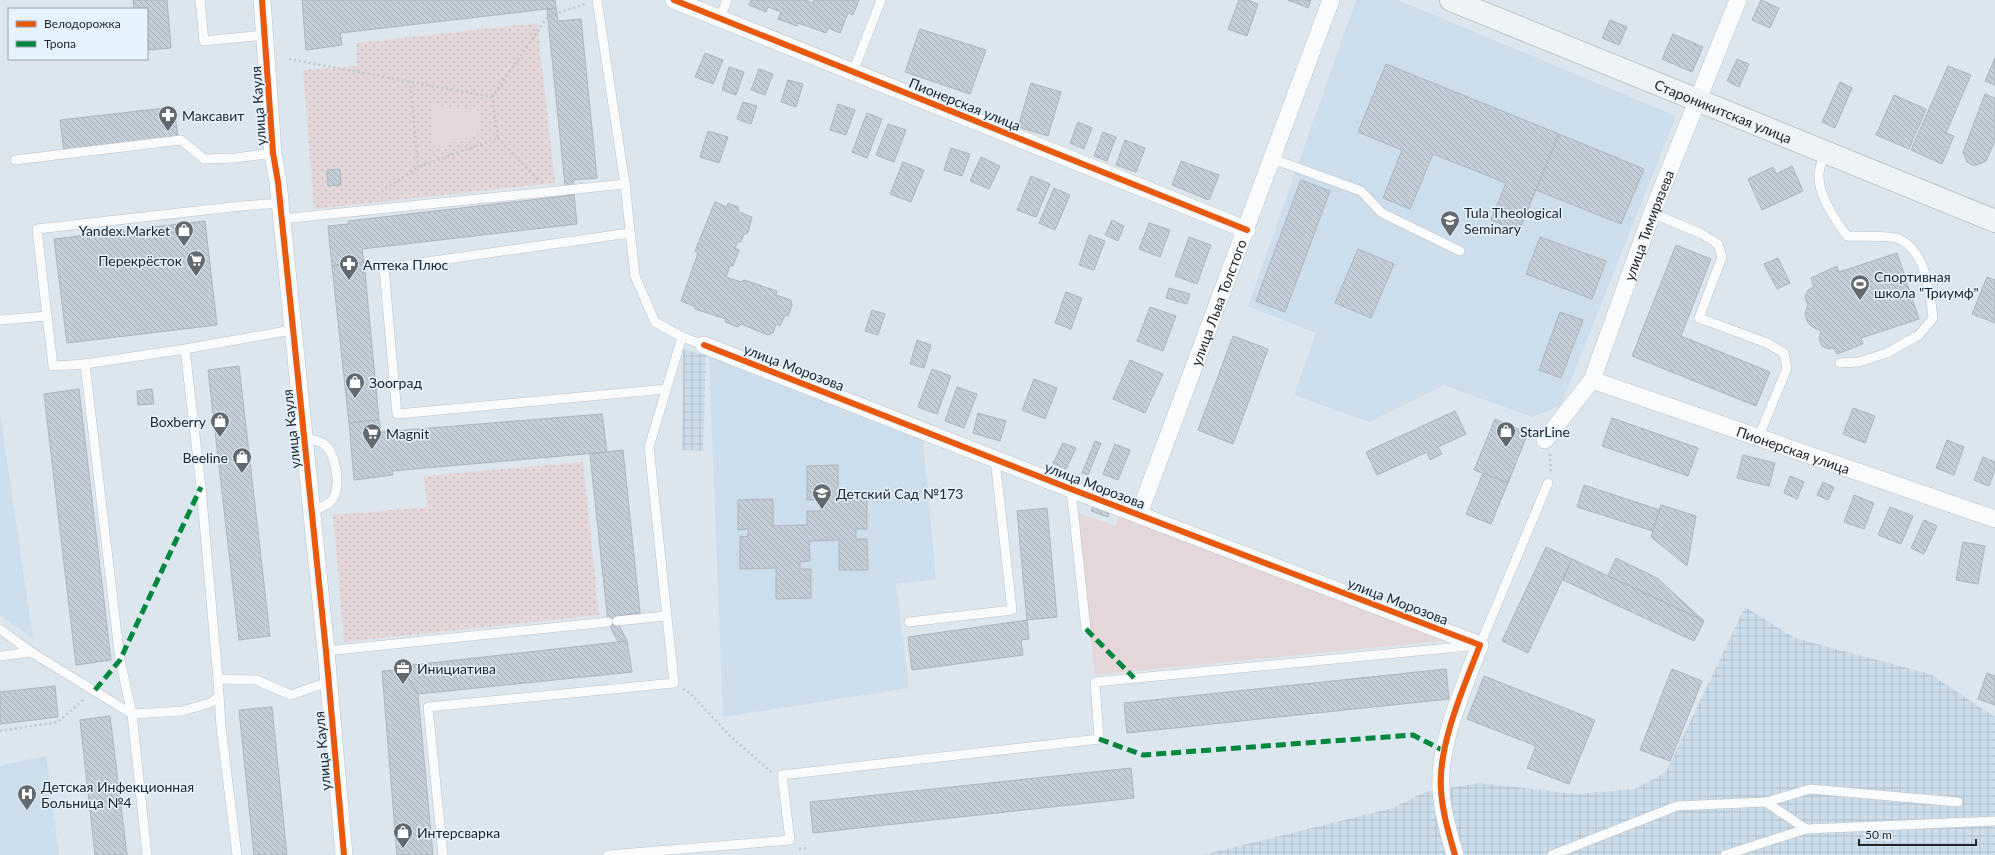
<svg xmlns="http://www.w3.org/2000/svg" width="1995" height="855" viewBox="0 0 1995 855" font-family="Lato,sans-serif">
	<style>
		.built { fill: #ccddeb }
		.industrial { fill: url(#industrial-grid) }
		.grass { fill: url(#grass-dots) }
		.green { fill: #e5d7d9 }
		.building { fill: url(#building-back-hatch); stroke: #adb4bb }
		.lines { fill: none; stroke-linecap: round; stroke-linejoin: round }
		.lane-casing { stroke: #bcc3c9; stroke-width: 10 }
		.street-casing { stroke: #bcc3c9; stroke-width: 18 }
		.primary-casing { stroke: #bdc3c6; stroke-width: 24 }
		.path { stroke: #c2c6c8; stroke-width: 2.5; stroke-dasharray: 2 3; stroke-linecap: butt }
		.lane { stroke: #fafbfc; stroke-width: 9 }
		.street { stroke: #fafbfc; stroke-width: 17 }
		.primary { stroke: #eef3f6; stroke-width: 22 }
		.quiet { stroke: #00873e; stroke-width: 5; stroke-dasharray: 10 5; stroke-linecap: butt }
		.cycleway-casing { stroke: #e5f3ff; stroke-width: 8 }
		.cycleway { stroke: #e8590c; stroke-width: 6 }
		.labels { text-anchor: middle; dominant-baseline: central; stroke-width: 3; stroke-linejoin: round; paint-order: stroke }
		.street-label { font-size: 14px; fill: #20262b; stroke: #e5f3ff }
		.poi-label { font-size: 14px; fill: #20262b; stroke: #e5f3ff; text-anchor: start }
	</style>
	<defs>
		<pattern id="industrial-grid" width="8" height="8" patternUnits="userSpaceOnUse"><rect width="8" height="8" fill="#ccddeb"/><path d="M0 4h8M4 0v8" fill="none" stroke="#afbeca"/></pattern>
		<pattern id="grass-dots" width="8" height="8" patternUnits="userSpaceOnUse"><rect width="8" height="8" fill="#e5d7d9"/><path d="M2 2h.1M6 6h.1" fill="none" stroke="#c4b8ba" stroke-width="1.8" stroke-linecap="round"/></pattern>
		<pattern id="building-back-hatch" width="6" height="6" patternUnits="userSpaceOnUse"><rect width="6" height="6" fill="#c3ced9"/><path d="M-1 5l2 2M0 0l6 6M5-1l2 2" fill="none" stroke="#a7b1ba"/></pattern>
	</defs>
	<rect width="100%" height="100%" fill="#dce6ee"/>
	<g class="built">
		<path d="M 1356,0 L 1398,0 L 1676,116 L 1561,405 L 1532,417 L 1444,385 L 1369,422 L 1294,395 L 1316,333 L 1248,306 Z"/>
		<path d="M 709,356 L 923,440 L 936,579 L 896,584 L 909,688 L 723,717 Z"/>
		<path d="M 0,413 L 33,639 L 0,615 Z"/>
		<path d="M 46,756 L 59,855 L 0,855 L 0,766 Z"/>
	</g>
	<g class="industrial">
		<path d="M 683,349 L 706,355 L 703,451 L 682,450 Z"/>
		<path d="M 1745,607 L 1795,638 L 1930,674 L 1995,717 L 1995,855 L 1202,855 L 1393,808 L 1425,792 L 1479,783 L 1576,794 L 1635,789 L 1666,772 Z"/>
	</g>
	<g class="grass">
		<path d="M 537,23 L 555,183 L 314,209 L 303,70 L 357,66 L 357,43 Z"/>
		<path d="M 583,462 L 599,615 L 344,642 L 333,515 L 427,507 L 424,476 Z"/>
	</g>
	<g class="green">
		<path d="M 431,105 L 478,110 L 481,133 L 434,149 Z"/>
		<path d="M 1077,513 L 1116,526 L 1119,514 L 1451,640 L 1095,675 Z"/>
	</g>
	<g class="building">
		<path d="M 133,0 L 167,0 L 171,48 L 147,50 L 147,9 L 134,9 Z"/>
		<path d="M 302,0 L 555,0 L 556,8 L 340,33 L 342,45 L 306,50 Z"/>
		<path d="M 751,0 L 806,0 L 813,3 L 814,0 L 859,0 L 853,15 L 848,13 L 840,33 L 828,28 L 826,33 L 798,23 L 797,26 L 778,19 L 781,12 L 768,7 L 766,12 L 749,5 Z"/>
		<path d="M 1239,0 L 1247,0 L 1258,4 L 1247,36 L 1228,29 Z"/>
		<path d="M 1288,0 L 1311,0 L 1308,8 Z"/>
		<path d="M 1761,0 L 1779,8 L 1770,28 L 1752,20 Z"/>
		<path d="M 556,8 L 558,21 L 581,19 L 597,178 L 573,180 L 574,195 L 566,195 L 547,9 Z"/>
		<path d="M 1610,20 L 1627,27 L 1619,45 L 1602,38 Z"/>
		<path d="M 920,29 L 986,50 L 970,94 L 905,72 Z"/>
		<path d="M 1673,34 L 1703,47 L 1692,72 L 1662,59 Z"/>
		<path d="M 705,53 L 723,60 L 713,84 L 695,77 Z"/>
		<path d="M 1995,58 L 1995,85 L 1985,81 Z"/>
		<path d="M 1737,59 L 1749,64 L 1739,87 L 1727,81 Z"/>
		<path d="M 1386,64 L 1559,134 L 1519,231 L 1491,220 L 1506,183 L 1433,154 L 1410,209 L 1383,198 L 1402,150 L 1358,132 Z"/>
		<path d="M 1948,66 L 1971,75 L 1946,133 L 1954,136 L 1942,164 L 1911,150 Z"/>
		<path d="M 729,67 L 744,72 L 736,95 L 722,90 Z"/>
		<path d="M 759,69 L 773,74 L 765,95 L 751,90 Z"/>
		<path d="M 788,80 L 803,84 L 796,107 L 781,102 Z"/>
		<path d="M 1840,82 L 1852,88 L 1835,128 L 1822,122 Z"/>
		<path d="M 1031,83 L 1061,92 L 1048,136 L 1018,127 Z"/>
		<path d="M 1985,94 L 1995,98 L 1995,141 L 1986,161 L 1977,165 L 1972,165 L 1967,162 L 1963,152 Z"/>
		<path d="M 1894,95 L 1926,109 L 1909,149 L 1876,135 Z"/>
		<path d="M 743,102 L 757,106 L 751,124 L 737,119 Z"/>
		<path d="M 838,104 L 855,110 L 846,135 L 830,130 Z"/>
		<path d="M 174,107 L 178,138 L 64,151 L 60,120 Z"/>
		<path d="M 867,113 L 882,119 L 867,158 L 852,152 Z"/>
		<path d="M 1078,122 L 1092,128 L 1084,149 L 1070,143 Z"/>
		<path d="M 888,124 L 906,130 L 894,162 L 876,155 Z"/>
		<path d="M 708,131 L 728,137 L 719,163 L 700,157 Z"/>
		<path d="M 1103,132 L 1116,137 L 1107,161 L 1094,156 Z"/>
		<path d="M 1559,134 L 1644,169 L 1621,224 L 1536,190 Z"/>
		<path d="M 1125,140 L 1145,148 L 1136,172 L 1116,165 Z"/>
		<path d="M 951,148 L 970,154 L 962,176 L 944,170 Z"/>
		<path d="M 981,157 L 1000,166 L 989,189 L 970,181 Z"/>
		<path d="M 1181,161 L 1219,175 L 1209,200 L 1172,185 Z"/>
		<path d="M 903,162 L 924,170 L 911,202 L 890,194 Z"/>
		<path d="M 1792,166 L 1803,191 L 1762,210 L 1748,179 L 1773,167 L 1776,174 Z"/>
		<path d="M 340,169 L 341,185 L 328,186 L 327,170 Z"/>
		<path d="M 1031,176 L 1050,184 L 1036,217 L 1017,210 Z"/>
		<path d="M 1301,180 L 1330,191 L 1285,312 L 1256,301 Z"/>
		<path d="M 1054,188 L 1070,195 L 1055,230 L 1039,223 Z"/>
		<path d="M 574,195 L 577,224 L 362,249 L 364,262 L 332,266 L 328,226 L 349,224 L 348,221 Z"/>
		<path d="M 715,202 L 727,207 L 728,203 L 738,207 L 739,212 L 752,217 L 748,233 L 744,234 L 741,242 L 738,241 L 735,248 L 739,250 L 733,266 L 730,265 L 726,277 L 741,282 L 744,280 L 777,291 L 776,295 L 791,300 L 792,305 L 788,316 L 785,315 L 780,326 L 776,324 L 773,333 L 768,335 L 741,324 L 738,327 L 725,322 L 726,319 L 695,309 L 694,306 L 681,301 L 698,253 L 695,251 Z"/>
		<path d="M 1112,220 L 1124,226 L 1118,241 L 1105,235 Z"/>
		<path d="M 205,221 L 217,325 L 67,343 L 54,239 Z"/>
		<path d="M 1149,223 L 1170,230 L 1160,257 L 1139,249 Z"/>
		<path d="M 1089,235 L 1105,241 L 1094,270 L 1079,265 Z"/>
		<path d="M 1189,237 L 1211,245 L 1197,284 L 1175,276 Z"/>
		<path d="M 1540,237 L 1606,261 L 1592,299 L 1526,274 Z"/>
		<path d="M 1676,245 L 1711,259 L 1681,336 L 1770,372 L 1756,406 L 1632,356 Z"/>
		<path d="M 1358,249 L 1394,264 L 1371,318 L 1335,303 Z"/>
		<path d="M 1897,253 L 1919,319 L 1861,338 L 1863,344 L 1837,354 L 1834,348 L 1828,349 L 1822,346 L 1819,339 L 1821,331 L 1811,326 L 1807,321 L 1805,313 L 1808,305 L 1805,297 L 1808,290 L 1814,287 L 1811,278 L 1837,266 L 1839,272 Z"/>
		<path d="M 1778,258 L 1790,283 L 1777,289 L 1764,264 Z"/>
		<path d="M 364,262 L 379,420 L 349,423 L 332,266 Z"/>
		<path d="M 1987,277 L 1995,280 L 1995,323 L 1972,314 Z"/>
		<path d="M 1169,288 L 1190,294 L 1187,304 L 1166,298 Z"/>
		<path d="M 1066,292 L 1082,298 L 1071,329 L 1055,323 Z"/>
		<path d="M 1150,307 L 1176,316 L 1163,351 L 1137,341 Z"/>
		<path d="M 872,310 L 885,314 L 878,335 L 865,331 Z"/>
		<path d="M 1560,312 L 1583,320 L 1561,378 L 1539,370 Z"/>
		<path d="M 1233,336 L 1268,349 L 1233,444 L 1198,430 Z"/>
		<path d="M 917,340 L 931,345 L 924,368 L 910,364 Z"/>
		<path d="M 1130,360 L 1163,374 L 1145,413 L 1113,399 Z"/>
		<path d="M 239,366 L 270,636 L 239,640 L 208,370 Z"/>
		<path d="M 932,369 L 951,376 L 937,414 L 918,407 Z"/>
		<path d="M 1034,379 L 1057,388 L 1045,419 L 1022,410 Z"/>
		<path d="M 957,387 L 977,394 L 964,428 L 945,421 Z"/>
		<path d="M 79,389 L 111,660 L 76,665 L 44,394 Z"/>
		<path d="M 152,389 L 154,404 L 138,405 L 137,391 Z"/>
		<path d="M 1853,408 L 1875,416 L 1865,443 L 1843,434 Z"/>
		<path d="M 1455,411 L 1466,434 L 1438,447 L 1442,454 L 1430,460 L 1427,452 L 1377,475 L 1366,452 Z"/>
		<path d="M 978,413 L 1006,421 L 1000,441 L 973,433 Z"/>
		<path d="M 602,414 L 607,452 L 392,471 L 393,475 L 354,480 L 349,423 L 379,420 L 381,432 Z"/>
		<path d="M 1612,418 L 1698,448 L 1688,476 L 1602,446 Z"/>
		<path d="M 1495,419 L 1528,433 L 1508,483 L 1474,470 Z"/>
		<path d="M 1947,440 L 1964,447 L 1954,475 L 1936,468 Z"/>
		<path d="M 1095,441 L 1101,443 L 1088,475 L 1082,473 Z"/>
		<path d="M 1063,443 L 1076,448 L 1066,469 L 1053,463 Z"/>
		<path d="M 1115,444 L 1130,450 L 1118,480 L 1103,474 Z"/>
		<path d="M 623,450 L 640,613 L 617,616 L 617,621 L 627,641 L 618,642 L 608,622 L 590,454 Z"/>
		<path d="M 1743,455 L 1775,463 L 1769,486 L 1737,478 Z"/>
		<path d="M 1983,457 L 1995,462 L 1995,470 L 1989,486 L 1974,480 Z"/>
		<path d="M 838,465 L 838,495 L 867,494 L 867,529 L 856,529 L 856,539 L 867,539 L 868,570 L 839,570 L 839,540 L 809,541 L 810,561 L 800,562 L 800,569 L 811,569 L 811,598 L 776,599 L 776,568 L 740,569 L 740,537 L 748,536 L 748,529 L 738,530 L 738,500 L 773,499 L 773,526 L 807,525 L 807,511 L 821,511 L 821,500 L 807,500 L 807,466 Z"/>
		<path d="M 1483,473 L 1508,483 L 1491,524 L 1466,514 Z"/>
		<path d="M 1790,476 L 1804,482 L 1797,499 L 1784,493 Z"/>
		<path d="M 1823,482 L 1834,487 L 1828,500 L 1817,495 Z"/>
		<path d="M 1584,485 L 1660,510 L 1653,531 L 1577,507 Z"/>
		<path d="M 1854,495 L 1874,503 L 1864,529 L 1844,522 Z"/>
		<path d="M 1094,504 L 1110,510 L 1108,517 L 1091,511 Z"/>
		<path d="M 1661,505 L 1696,516 L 1687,566 L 1651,537 Z"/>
		<path d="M 1890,507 L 1913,516 L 1901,544 L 1878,535 Z"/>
		<path d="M 1047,508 L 1057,617 L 1027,620 L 1017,511 Z"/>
		<path d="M 1924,520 L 1937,526 L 1924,554 L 1911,548 Z"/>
		<path d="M 1963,542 L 1985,546 L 1978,584 L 1956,580 Z"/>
		<path d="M 1546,547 L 1572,559 L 1528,653 L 1502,641 Z"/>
		<path d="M 1616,558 L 1657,578 L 1704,621 L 1608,576 Z"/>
		<path d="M 1572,559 L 1704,621 L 1694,641 L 1563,580 Z"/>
		<path d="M 1027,620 L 1029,639 L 1021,640 L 1023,655 L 912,670 L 908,637 Z"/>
		<path d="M 627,641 L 632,672 L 418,694 L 403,670 L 403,666 Z"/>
		<path d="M 1446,669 L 1449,699 L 1127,733 L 1124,703 Z"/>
		<path d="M 1672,669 L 1702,681 L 1670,761 L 1640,750 Z"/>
		<path d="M 403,670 L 418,694 L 433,855 L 397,855 L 382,671 Z"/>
		<path d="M 1987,673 L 1995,676 L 1995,705 L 1978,699 Z"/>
		<path d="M 1484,676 L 1595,720 L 1569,784 L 1527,768 L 1536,746 L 1467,719 Z"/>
		<path d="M 55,686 L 58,717 L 0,724 L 0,692 Z"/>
		<path d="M 272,707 L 287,855 L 254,855 L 239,710 Z"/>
		<path d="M 110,716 L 127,855 L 95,855 L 80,720 Z"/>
		<path d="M 1131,768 L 1134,798 L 813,833 L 810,802 Z"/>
	</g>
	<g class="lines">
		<defs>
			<g id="lane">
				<path d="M 200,0 L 204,41 L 265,35"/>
				<path d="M 597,0 L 625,184 L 635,276 L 655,322 L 682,337"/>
				<path d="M 720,18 L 727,0"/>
				<path d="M 853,72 L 881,0"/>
				<path d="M 1825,151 C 1823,158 1820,166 1819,173 C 1817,194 1835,220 1847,236 C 1858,237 1890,235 1899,239 C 1926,251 1930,292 1933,318 L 1919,335 L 1887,353 L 1859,362 L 1840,363"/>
				<path d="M 1273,159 L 1361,191 L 1382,213 L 1460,251"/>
				<path d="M 15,160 L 181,140 L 204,159 L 235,158 L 273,153"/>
				<path d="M 1652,213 L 1702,234 L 1718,244 L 1722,257 L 1699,318 L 1767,343 L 1784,353 L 1787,368 L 1759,436"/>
				<path d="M 281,219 L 625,184"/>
				<path d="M 630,233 L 384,268 L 397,414 L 666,389"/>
				<path d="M 47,316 L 53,366 L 85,364"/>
				<path d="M 0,320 L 47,316 L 37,229 L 241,206 L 280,203"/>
				<path d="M 185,349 L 201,487 L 218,679 L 221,727 L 237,855"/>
				<path d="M 304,438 C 310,439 317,440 322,443 C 336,449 342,489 332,500 C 327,506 318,509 311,512"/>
				<path d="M 1071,489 L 1086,629"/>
				<path d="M 617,621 L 666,616"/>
				<path d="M 909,622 L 1012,610 L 995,459"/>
				<path d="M 0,629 L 31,652 L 132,714 L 182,711 L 210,703 L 219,697"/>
				<path d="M 326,651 L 608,622"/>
				<path d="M 0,656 L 31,652"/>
				<path d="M 218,679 L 256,680 L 291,695 L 328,682"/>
				<path d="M 1766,802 L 1810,789 L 1958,802"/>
				<path d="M 147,855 L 132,714 L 120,660 L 85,364 L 185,349 L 292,330"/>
				<path d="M 443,855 L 428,707 L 674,683 L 649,447 L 682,337 L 704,345"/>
				<path d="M 608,855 L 790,840 L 782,775 L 1099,739 L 1095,682 L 1480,645 L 1548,483"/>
				<path d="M 1552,855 L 1677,806 L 1766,802 L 1806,829"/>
				<path d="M 1725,855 L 1806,829 L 1995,821"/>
			</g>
			<g id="street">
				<path d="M 262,0 L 273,153 L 278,182 L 326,651 L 344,855"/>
				<path d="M 674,0 L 1247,230"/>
				<path d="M 704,345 L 1071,489 L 1480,645 C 1464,687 1438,744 1441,789 C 1442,811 1449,834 1455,855"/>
				<path id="s1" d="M 1592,380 L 1995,519"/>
				<path id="s2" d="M 1545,440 L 1592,380 L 1652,213 L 1738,0"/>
				<path id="s3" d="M 1139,514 L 1331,0"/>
			</g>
			<g id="primary">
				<path id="s4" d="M 1451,0 L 1995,221"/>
			</g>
		</defs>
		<use href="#lane" class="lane-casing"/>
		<use href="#street" class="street-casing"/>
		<use href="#primary" class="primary-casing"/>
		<g class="path">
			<path d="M 289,59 L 492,97 L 498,138 L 418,167 L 375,196"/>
			<path d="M 410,81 L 418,167"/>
			<path d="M 492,97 L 548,16 L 585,4"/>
			<path d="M 498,138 L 539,181"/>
			<path d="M 1550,454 L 1551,473"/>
			<path d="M 683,689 L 690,693 L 728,734 L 771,772"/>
			<path d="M 0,731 L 58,722 L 84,699"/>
			<path d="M 799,849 L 807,848"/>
		</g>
		<use href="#lane" class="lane"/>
		<use href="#street" class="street"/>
		<use href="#primary" class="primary"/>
		<g class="quiet">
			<path d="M 1086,629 L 1134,678"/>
			<path d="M 95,690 L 120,660 L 201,487"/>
			<path d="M 1099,739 L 1143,755 L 1413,735 L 1444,751"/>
		</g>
		<defs>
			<g id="cycleway">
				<path d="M 262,0 L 273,153 L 278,182 L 326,651 L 344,855"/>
				<path d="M 674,0 L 1247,230"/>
				<path d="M 704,345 L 1071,489 L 1480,645 C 1464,687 1438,744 1441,789 C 1442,811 1449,834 1455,855"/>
			</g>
		</defs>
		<use href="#cycleway" class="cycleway-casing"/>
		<use href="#cycleway" class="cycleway"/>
	</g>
	<defs>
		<symbol id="pharmacy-pin" viewBox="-11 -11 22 30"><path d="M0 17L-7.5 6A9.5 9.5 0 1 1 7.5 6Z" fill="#62696f" stroke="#e5f3ff"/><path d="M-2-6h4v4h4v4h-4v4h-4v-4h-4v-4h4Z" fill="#fff"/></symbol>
		<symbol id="university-pin" viewBox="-11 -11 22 30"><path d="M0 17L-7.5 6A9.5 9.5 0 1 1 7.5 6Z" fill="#62696f" stroke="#e5f3ff"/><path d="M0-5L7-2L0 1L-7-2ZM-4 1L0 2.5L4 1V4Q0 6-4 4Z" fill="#fff"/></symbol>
		<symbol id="shop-pin" viewBox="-11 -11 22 30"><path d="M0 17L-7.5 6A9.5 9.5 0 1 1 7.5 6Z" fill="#62696f" stroke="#e5f3ff"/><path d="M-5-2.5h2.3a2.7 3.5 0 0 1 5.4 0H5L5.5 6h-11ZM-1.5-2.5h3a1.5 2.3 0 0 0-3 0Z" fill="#fff"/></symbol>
		<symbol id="supermarket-pin" viewBox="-11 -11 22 30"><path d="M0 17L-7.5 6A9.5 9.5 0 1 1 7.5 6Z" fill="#62696f" stroke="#e5f3ff"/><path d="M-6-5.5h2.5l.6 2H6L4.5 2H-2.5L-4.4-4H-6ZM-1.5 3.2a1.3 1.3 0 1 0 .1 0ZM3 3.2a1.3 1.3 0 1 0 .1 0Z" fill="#fff"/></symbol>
		<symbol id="stadium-pin" viewBox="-11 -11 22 30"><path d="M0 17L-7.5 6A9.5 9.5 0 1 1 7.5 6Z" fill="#62696f" stroke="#e5f3ff"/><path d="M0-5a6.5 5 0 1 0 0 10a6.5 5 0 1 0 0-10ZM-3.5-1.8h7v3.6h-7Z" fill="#fff"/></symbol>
		<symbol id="school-pin" viewBox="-11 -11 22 30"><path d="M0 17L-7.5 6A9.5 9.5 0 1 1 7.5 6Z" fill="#62696f" stroke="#e5f3ff"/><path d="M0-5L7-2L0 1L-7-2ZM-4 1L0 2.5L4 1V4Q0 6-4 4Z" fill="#fff"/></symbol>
		<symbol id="office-pin" viewBox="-11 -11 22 30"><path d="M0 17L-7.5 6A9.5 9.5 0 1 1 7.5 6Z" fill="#62696f" stroke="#e5f3ff"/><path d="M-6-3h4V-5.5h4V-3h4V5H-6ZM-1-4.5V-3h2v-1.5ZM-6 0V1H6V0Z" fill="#fff"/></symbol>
		<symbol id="hospital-pin" viewBox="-11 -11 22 30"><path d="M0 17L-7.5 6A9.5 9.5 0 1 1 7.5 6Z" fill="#62696f" stroke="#e5f3ff"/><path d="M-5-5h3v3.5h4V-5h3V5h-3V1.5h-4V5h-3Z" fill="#fff"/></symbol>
	</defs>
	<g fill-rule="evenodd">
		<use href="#pharmacy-pin" x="157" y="104" width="22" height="30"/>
		<use href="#university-pin" x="1439" y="209" width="22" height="30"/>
		<use href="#shop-pin" x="173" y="219" width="22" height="30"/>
		<use href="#supermarket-pin" x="185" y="249" width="22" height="30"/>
		<use href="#pharmacy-pin" x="338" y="253" width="22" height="30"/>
		<use href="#stadium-pin" x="1849" y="273" width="22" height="30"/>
		<use href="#shop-pin" x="344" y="371" width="22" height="30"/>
		<use href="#shop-pin" x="209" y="410" width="22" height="30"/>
		<use href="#shop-pin" x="1495" y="420" width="22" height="30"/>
		<use href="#supermarket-pin" x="361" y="422" width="22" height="30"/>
		<use href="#shop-pin" x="231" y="446" width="22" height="30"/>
		<use href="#school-pin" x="811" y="482" width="22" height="30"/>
		<use href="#office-pin" x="392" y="657" width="22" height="30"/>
		<use href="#hospital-pin" x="16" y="783" width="22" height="30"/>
		<use href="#shop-pin" x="392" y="821" width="22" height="30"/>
	</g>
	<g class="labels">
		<g class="street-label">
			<text transform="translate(965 104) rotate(22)">Пионерская улица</text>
			<text transform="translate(258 106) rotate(-94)">улица Кауля</text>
			<text stroke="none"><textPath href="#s4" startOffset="294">Староникитская улица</textPath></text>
			<text stroke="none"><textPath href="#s2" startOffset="241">улица Тимирязева</textPath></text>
			<text stroke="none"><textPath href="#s3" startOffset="226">улица Льва Толстого</textPath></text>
			<text transform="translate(794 367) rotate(21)">улица Морозова</text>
			<text transform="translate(291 429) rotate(-96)">улица Кауля</text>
			<text stroke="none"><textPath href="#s1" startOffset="213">Пионерская улица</textPath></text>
			<text transform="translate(1095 485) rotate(21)">улица Морозова</text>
			<text transform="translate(1398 601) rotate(21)">улица Морозова</text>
			<text transform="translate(322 751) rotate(-95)">улица Кауля</text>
		</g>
		<g class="poi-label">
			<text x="182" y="115">Максавит</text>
			<text x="1464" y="212">Tula Theological<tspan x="1464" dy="16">Seminary</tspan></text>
			<text x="170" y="230" text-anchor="end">Yandex.Market</text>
			<text x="182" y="260" text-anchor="end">Перекрёсток</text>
			<text x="363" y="264">Аптека Плюс</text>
			<text x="1874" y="276">Спортивная<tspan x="1874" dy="16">школа "Триумф"</tspan></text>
			<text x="369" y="382">Зооград</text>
			<text x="206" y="421" text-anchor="end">Boxberry</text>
			<text x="1520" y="431">StarLine</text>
			<text x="386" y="433">Magnit</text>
			<text x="228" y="457" text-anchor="end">Beeline</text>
			<text x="836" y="493">Детский Сад №173</text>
			<text x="417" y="668">Инициатива</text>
			<text x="41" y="786">Детская Инфекционная<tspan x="41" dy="16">Больница №4</tspan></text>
			<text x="417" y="832">Интерсварка</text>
		</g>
	</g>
	<rect x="8" y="8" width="140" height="52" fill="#e5f3ff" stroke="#96a1aa"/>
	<rect x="16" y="21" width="20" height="6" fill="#e8590c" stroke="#96a1aa"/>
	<text x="44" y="28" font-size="12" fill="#20262b">Велодорожка</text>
	<rect x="16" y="41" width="20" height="6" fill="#00873e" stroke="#96a1aa"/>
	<text x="44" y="48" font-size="12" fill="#20262b">Тропа</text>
	<path d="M1859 839v6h117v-6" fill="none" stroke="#20262b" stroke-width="2"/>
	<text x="1865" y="839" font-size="12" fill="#20262b" stroke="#e5f3ff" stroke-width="3" paint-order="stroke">50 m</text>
</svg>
